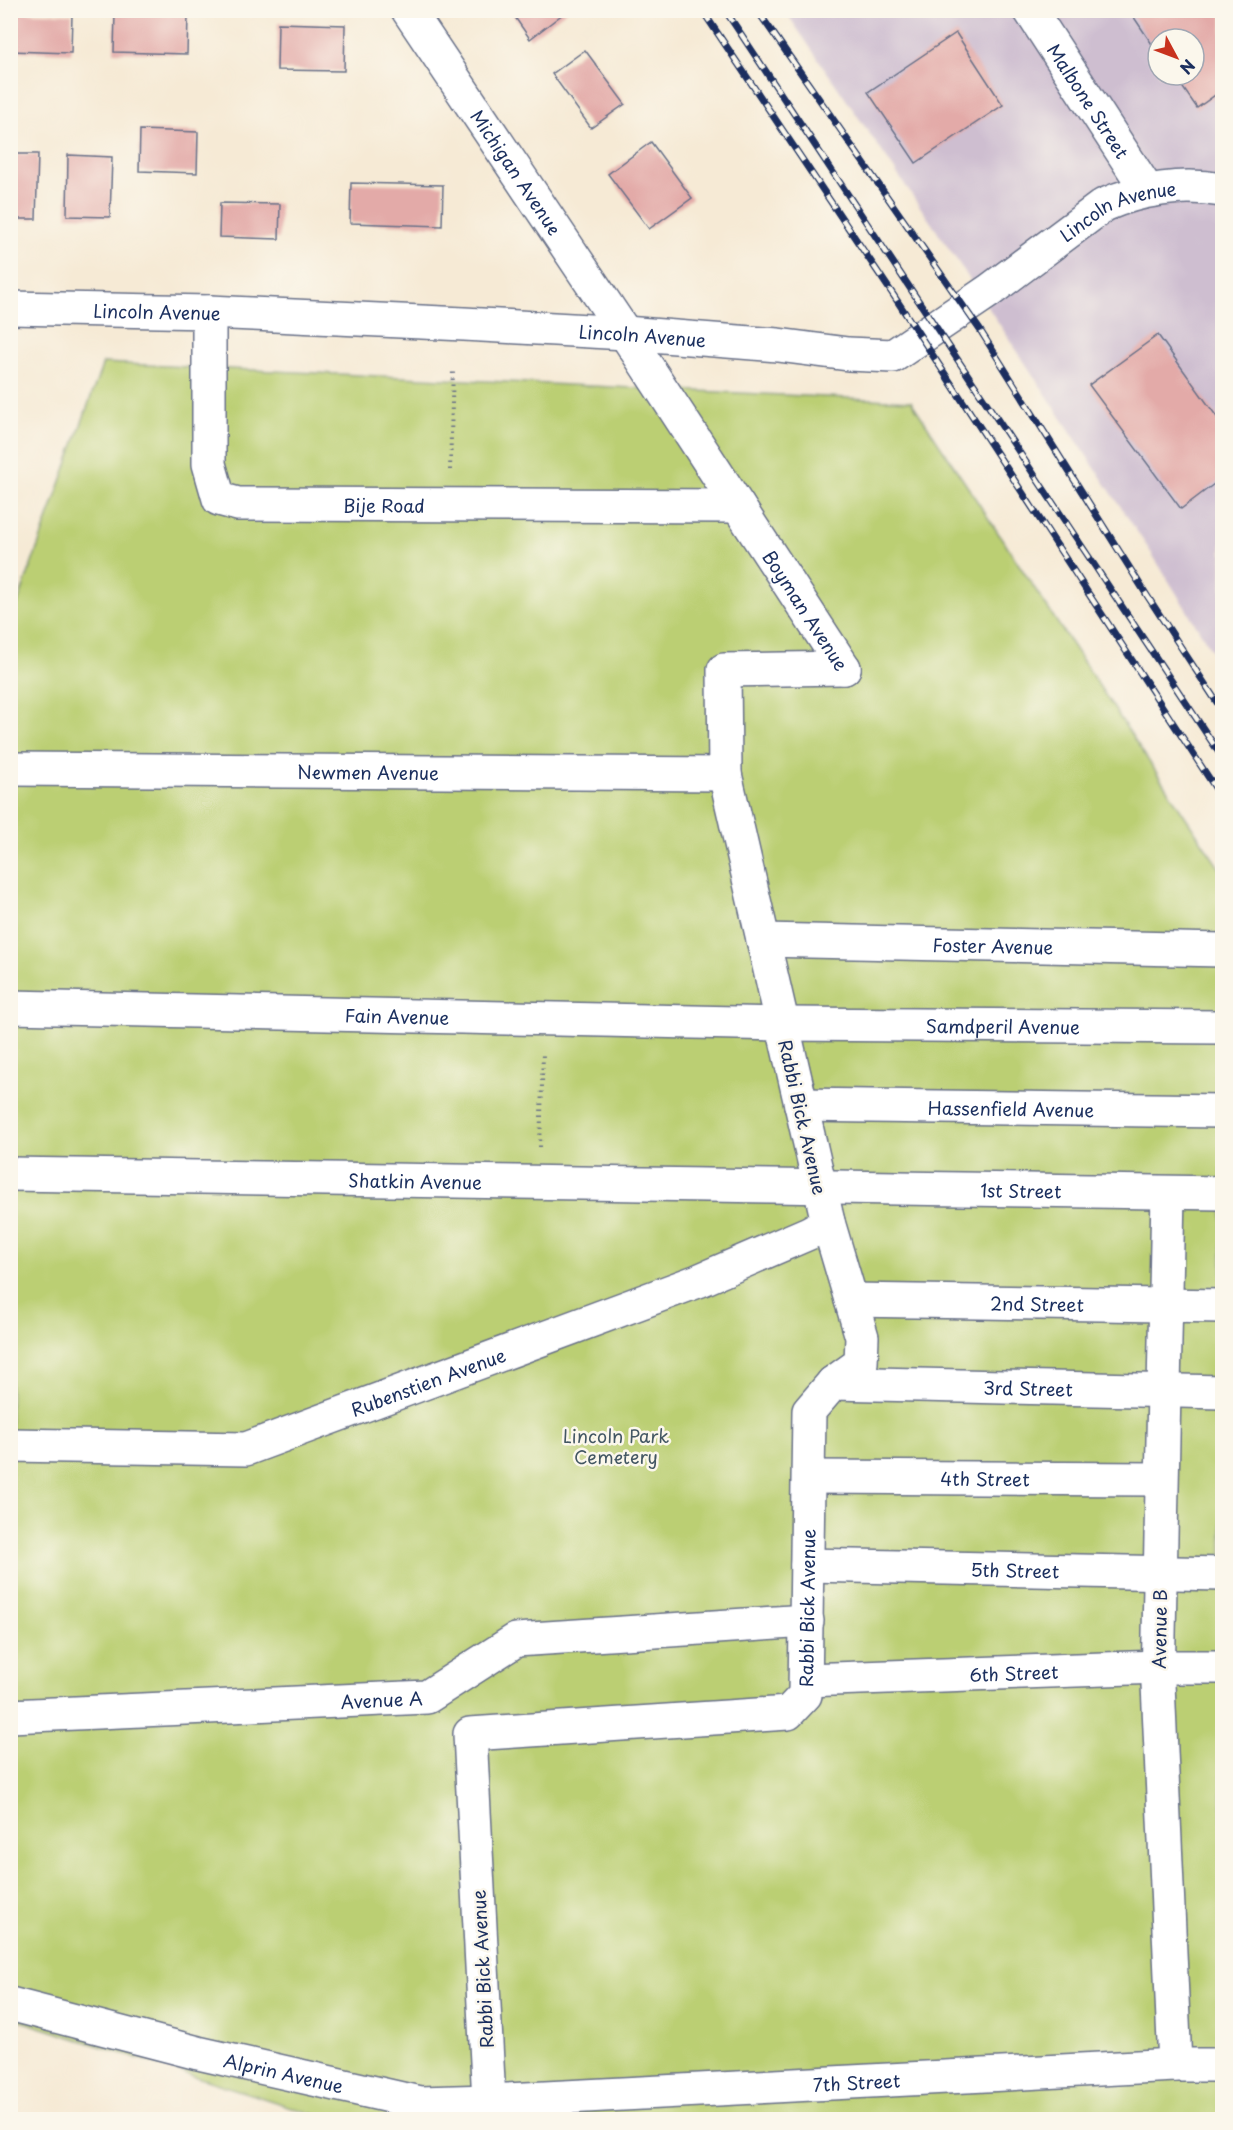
<svg xmlns="http://www.w3.org/2000/svg" width="1233" height="2130" viewBox="0 0 1233 2130" font-family="'Playpen Sans',sans-serif">
	<style>
		.industrial { fill: #cebed0; fill-rule: evenodd }
		.green { fill: #bbcf73; stroke: #6b7f68; stroke-width: 1.5 }
		.building { fill: #e3aaa8 }
		.lines { fill: none; stroke-linecap: round; stroke-linejoin: round }
		.minor-casing { stroke: #687088; stroke-width: 36 }
		.path { stroke: #687088; stroke-width: 4; stroke-dasharray: 1.5 4.5; stroke-linecap: butt }
		.minor { stroke: #fff; stroke-width: 33 }
		.rail-casing { stroke: #1b2f5e; stroke-width: 7 }
		.rail { stroke: #fbf7ec; stroke-width: 4.5; stroke-dasharray: 14; stroke-linecap: butt }
		.labels { text-anchor: middle; dominant-baseline: central; stroke-width: 5; stroke-linejoin: round; paint-order: stroke }
		.street-label { font-size: 18px; fill: #1b2f5e; stroke: #fbf7ec }
		.park-label { font-size: 18px; fill: #435763; stroke: #fbf7ec }
	</style>
	<rect width="100%" height="100%" fill="#fbf7ec"/>
	<filter id="ink" filterUnits="userSpaceOnUse"><feTurbulence type="fractalNoise" baseFrequency=".0167" numOctaves="2"/><feDisplacementMap in="SourceGraphic" scale="12" xChannelSelector="R" yChannelSelector="G"/><feConvolveMatrix kernelMatrix="1 2 1 2 8 2 1 2 1" color-interpolation-filters="sRGB"/></filter>
	<filter id="wash" filterUnits="userSpaceOnUse"><feTurbulence type="fractalNoise" baseFrequency=".008" numOctaves="4" result="noise"/><feDisplacementMap in="SourceGraphic" scale="24" xChannelSelector="R" yChannelSelector="G"/><feGaussianBlur stdDeviation="1.35" result="paint"/><feColorMatrix in="noise" values="0 0 0 0 0 0 0 0 0 0 0 0 0 0 0 0 0 1.4 0 .05"/><feComposite in="paint" operator="in"/></filter>
	<g filter="url(#wash)">
		<rect width="100%" height="100%" fill="#f6ead5"/>
		<path class="industrial" d="M 785,11 L 1222,11 L 1222,667 L 1152,554 L 954,256 ZM 1158,39 L 1194,39 L 1194,75 L 1158,75 Z"/>
		<path class="green" d="M 103,363 L 911,401 L 1222,872 L 1222,2119 L 329,2119 L 11,2018 L 10,625 Z"/>
		<g id="blocks">
			<g class="building">
				<path d="M 510,10 L 568,10 L 530,39 Z"/>
				<path d="M 1129,10 L 1222,10 L 1222,90 L 1197,108 L 1174,75 L 1194,75 L 1194,39 L 1158,39 L 1158,53 Z"/>
				<path d="M 10,12 L 72,14 L 71,53 L 10,51 Z"/>
				<path d="M 115,13 L 188,15 L 187,54 L 114,52 Z"/>
				<path d="M 278,23 L 345,25 L 344,71 L 277,70 Z"/>
				<path d="M 956,33 L 1003,105 L 916,163 L 868,92 Z"/>
				<path d="M 585,50 L 625,104 L 591,128 L 552,74 Z"/>
				<path d="M 140,130 L 198,132 L 197,173 L 139,171 Z"/>
				<path d="M 651,142 L 692,198 L 649,229 L 608,174 Z"/>
				<path d="M 10,154 L 38,154 L 36,219 L 10,219 Z"/>
				<path d="M 68,155 L 112,157 L 110,217 L 67,216 Z"/>
				<path d="M 351,183 L 443,185 L 442,226 L 350,223 Z"/>
				<path d="M 220,203 L 280,204 L 279,239 L 219,237 Z"/>
				<path d="M 1158,335 L 1222,424 L 1222,478 L 1181,509 L 1089,385 Z"/>
			</g>
		</g>
	</g>
	<g filter="url(#ink)">
		<use href="#blocks" fill-opacity="0" stroke="#687088" stroke-width="1.5"/>
		<g class="lines">
			<defs>
				<g id="minor">
					<path id="s1" d="M 408,10 L 625,333 L 844,668"/>
					<path id="s2" d="M 1030,10 L 1147,190"/>
					<path id="s3" d="M 10,308 L 209,312 L 464,324 L 625,333 L 778,345 L 848,354 L 893,356 L 989,291 L 1104,205 C 1140,189 1183,183 1222,190"/>
					<path id="s4" d="M 209,312 L 209,464 L 219,499 L 238,504 L 738,506"/>
					<path id="s5" d="M 10,769 L 725,774"/>
					<path id="s6" d="M 763,940 L 1222,950"/>
					<path id="s7" d="M 10,1007 L 782,1024 L 1222,1027"/>
					<path id="s8" d="M 801,1105 L 1222,1111"/>
					<path id="s9" d="M 10,1174 L 1222,1193"/>
					<path d="M 1168,1193 L 1158,1684 L 1175,2065"/>
					<path id="s10" d="M 851,1300 L 1222,1306"/>
					<path id="s11" d="M 833,1383 L 1222,1392"/>
					<path id="s12" d="M 10,1445 L 246,1449 L 698,1281 L 809,1233 L 828,1222"/>
					<path id="s13" d="M 809,1477 L 1161,1479"/>
					<path id="s14" d="M 807,1565 L 1222,1574"/>
					<path id="s15" d="M 806,1680 L 1158,1667 L 1222,1667"/>
					<path id="s16" d="M 10,1716 L 427,1697 L 516,1640 L 807,1621"/>
					<path id="s17" d="M 10,2004 L 198,2053 L 420,2103 L 489,2101 L 509,2106"/>
					<path id="s18" d="M 489,2101 L 470,1734 L 788,1713 L 805,1695 L 809,1411 L 833,1383 L 861,1363 L 862,1337 L 828,1222 L 725,774 L 724,670 L 844,668"/>
					<path id="s19" d="M 489,2101 L 1175,2065 L 1222,2065"/>
				</g>
			</defs>
			<use href="#minor" class="minor-casing"/>
			<g class="path">
				<path d="M 450,470 L 453,369"/>
				<path d="M 540,1147 L 543,1053"/>
			</g>
			<use href="#minor" class="minor"/>
			<defs>
				<g id="rail">
					<path d="M 702,10 L 894,296 L 1222,798"/>
					<path d="M 725,10 L 1222,757"/>
					<path d="M 757,10 L 980,330 L 1148,597 L 1222,710"/>
				</g>
			</defs>
			<use href="#rail" class="rail-casing"/>
			<use href="#rail" class="rail"/>
		</g>
	</g>
	<g class="labels">
		<g class="street-label">
			<text stroke="none"><textPath href="#s2" startOffset="108">Malbone Street</textPath></text>
			<text stroke="none"><textPath href="#s1" startOffset="195">Michigan Avenue</textPath></text>
			<text stroke="none"><textPath href="#s3" startOffset="1155">Lincoln Avenue</textPath></text>
			<text stroke="none"><textPath href="#s3" startOffset="147">Lincoln Avenue</textPath></text>
			<text stroke="none"><textPath href="#s3" startOffset="633">Lincoln Avenue</textPath></text>
			<text stroke="none"><textPath href="#s4" startOffset="354">Bije Road</textPath></text>
			<text stroke="none"><textPath href="#s1" startOffset="720">Boyman Avenue</textPath></text>
			<text stroke="none"><textPath href="#s5" startOffset="358">Newmen Avenue</textPath></text>
			<text stroke="none"><textPath href="#s6" startOffset="230">Foster Avenue</textPath></text>
			<text stroke="none"><textPath href="#s7" startOffset="387">Fain Avenue</textPath></text>
			<text stroke="none"><textPath href="#s7" startOffset="993">Samdperil Avenue</textPath></text>
			<text stroke="none"><textPath href="#s8" startOffset="210">Hassenfield Avenue</textPath></text>
			<text transform="translate(803 1117) rotate(77)">Rabbi Bick Avenue</text>
			<text stroke="none"><textPath href="#s9" startOffset="405">Shatkin Avenue</textPath></text>
			<text stroke="none"><textPath href="#s9" startOffset="1011">1st Street</textPath></text>
			<text stroke="none"><textPath href="#s10" startOffset="186">2nd Street</textPath></text>
			<text stroke="none"><textPath href="#s12" startOffset="430">Rubenstien Avenue</textPath></text>
			<text stroke="none"><textPath href="#s11" startOffset="195">3rd Street</textPath></text>
			<text stroke="none"><textPath href="#s13" startOffset="176">4th Street</textPath></text>
			<text stroke="none"><textPath href="#s14" startOffset="208">5th Street</textPath></text>
			<text stroke="none"><textPath href="#s18" startOffset="798">Rabbi Bick Avenue</textPath></text>
			<text transform="translate(1159 1629) rotate(-89)">Avenue B</text>
			<text stroke="none"><textPath href="#s15" startOffset="208">6th Street</textPath></text>
			<text stroke="none"><textPath href="#s16" startOffset="372">Avenue A</textPath></text>
			<text transform="translate(482 1969) rotate(-93)">Rabbi Bick Avenue</text>
			<text stroke="none"><textPath href="#s17" startOffset="282">Alprin Avenue</textPath></text>
			<text stroke="none"><textPath href="#s19" startOffset="368">7th Street</textPath></text>
		</g>
		<g class="park-label">
			<text x="616" y="1435">Lincoln Park<tspan x="616" dy="21">Cemetery</tspan></text>
		</g>
	</g>
	<rect width="1233" height="2130" fill="none" stroke="#fbf7ec" stroke-width="36"/>
	<g transform="translate(1176 57) rotate(131)"><circle r="28" fill="#fbf7ec" stroke="#a1a7b3" stroke-width="1.5"/>
	<path d="M0-4.5L10 22L0 15L-10 22Z" fill="#c8321e"/>
	<text y="-9" font-size="16" font-weight="bold" text-anchor="middle" fill="#1b2f5e">N</text>
	</g>
</svg>
